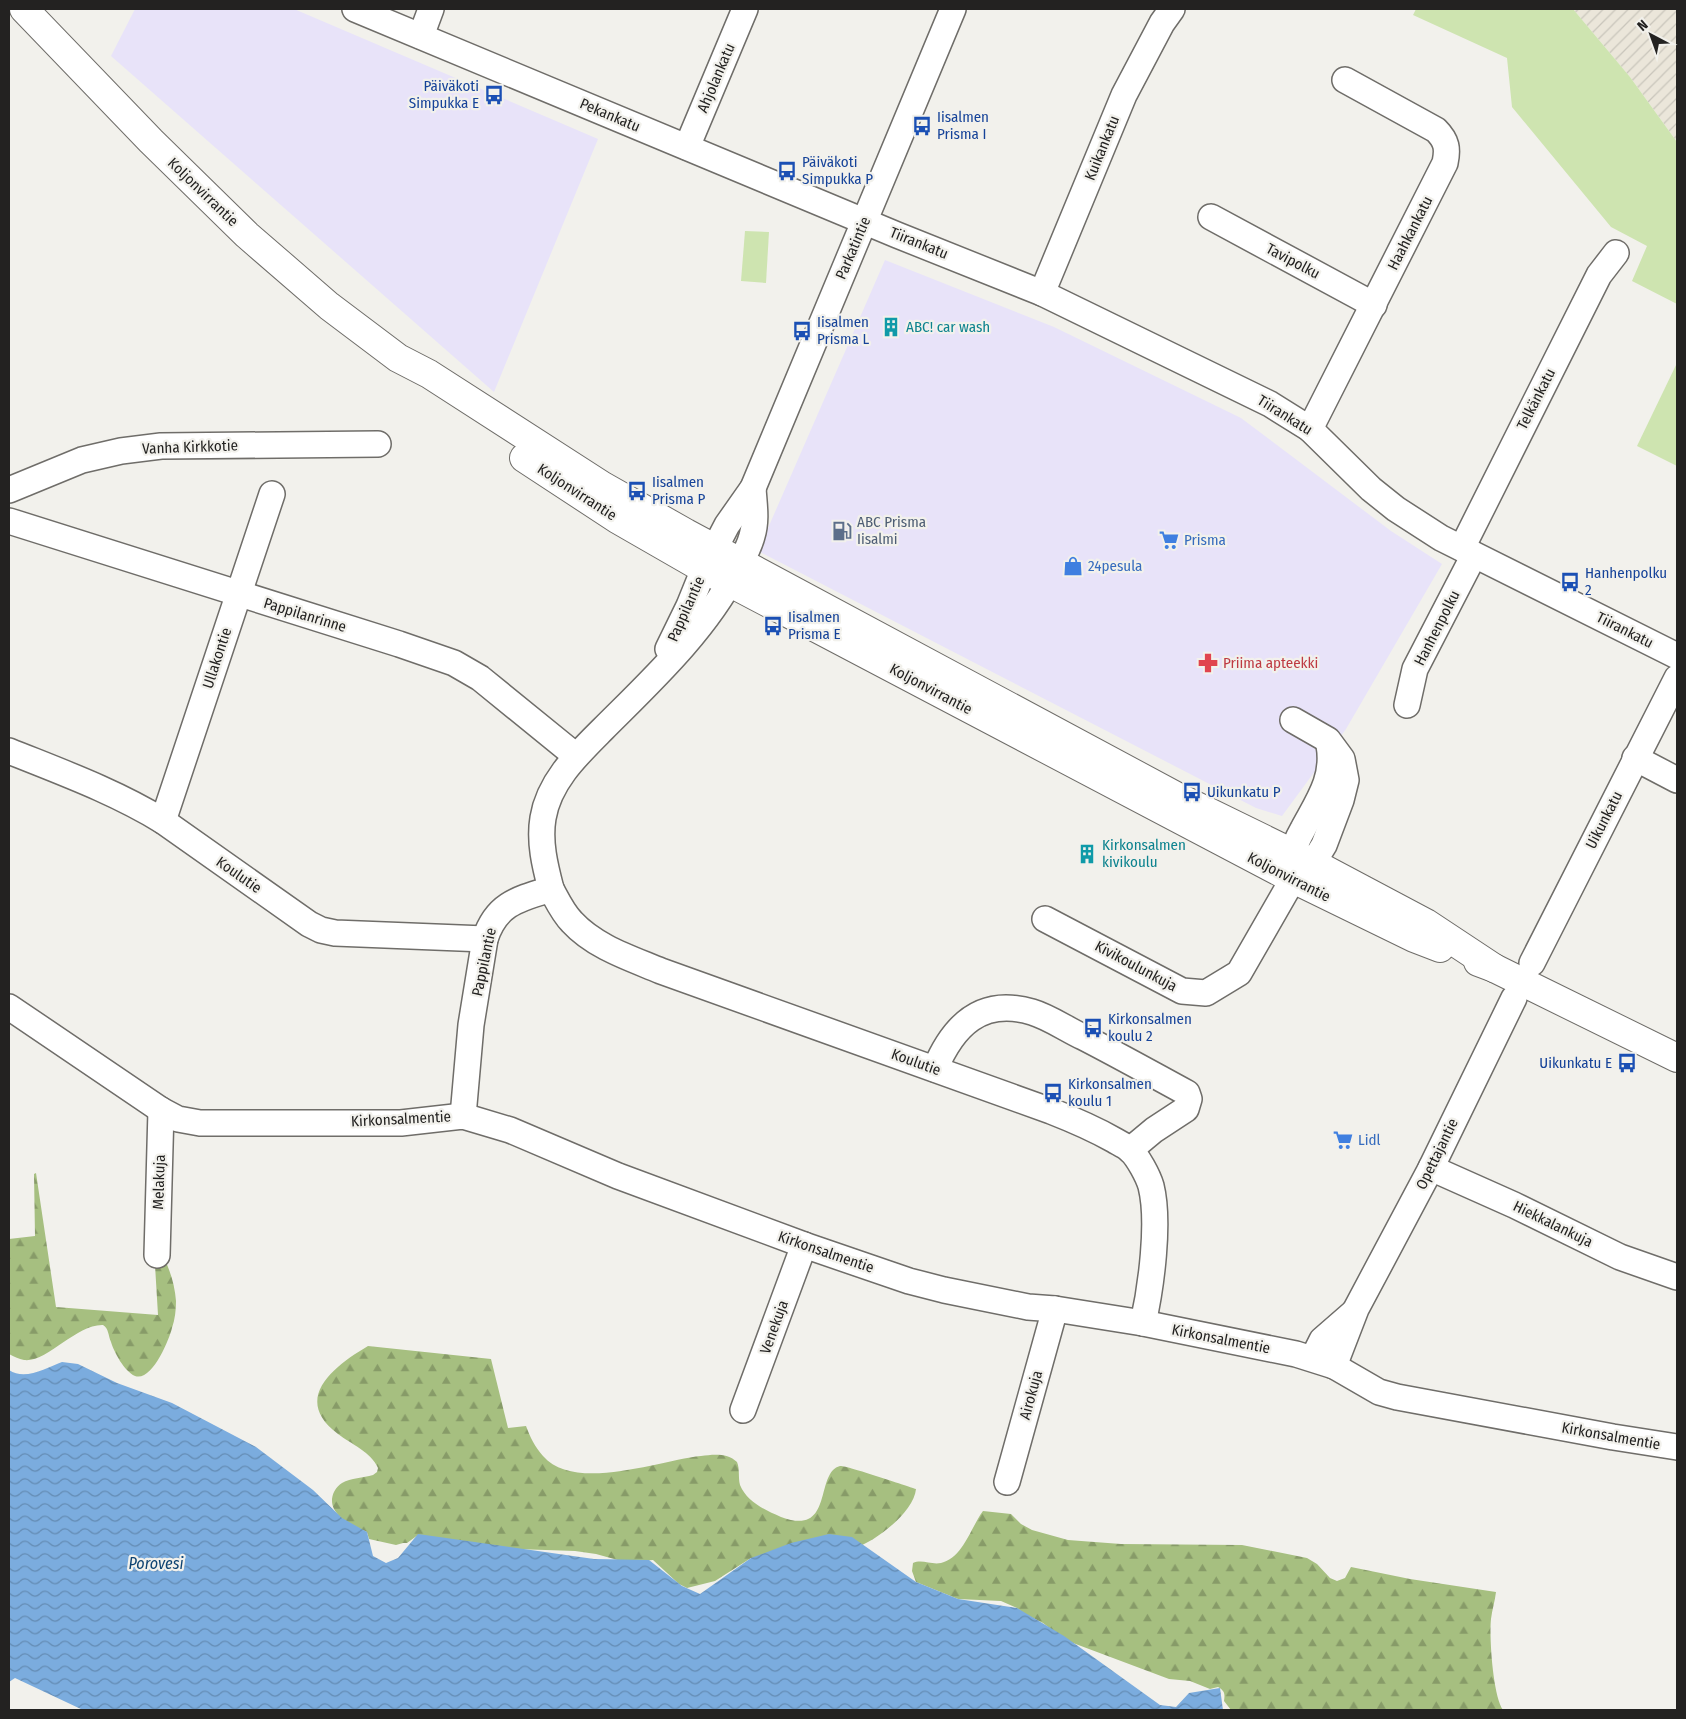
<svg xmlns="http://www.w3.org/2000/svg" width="1686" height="1719" viewBox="0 0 1686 1719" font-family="'Fira Sans Condensed',sans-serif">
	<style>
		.commercial { fill: #e8e3f9 }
		.industrial { fill: url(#industrial-furrows) }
		.green { fill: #cee4b0 }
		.forest { fill: url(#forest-firs) }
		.water { fill: url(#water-waves) }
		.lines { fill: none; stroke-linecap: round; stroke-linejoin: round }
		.minor-casing { stroke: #6f6d69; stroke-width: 28 }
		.major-casing { stroke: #6f6d69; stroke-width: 30 }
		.minor { stroke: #fff; stroke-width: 25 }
		.major { stroke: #fff; stroke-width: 28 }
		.labels { text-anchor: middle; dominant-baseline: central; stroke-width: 4.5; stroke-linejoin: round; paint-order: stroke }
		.street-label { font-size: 15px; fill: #232221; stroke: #f2f1ec }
		.transit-label { font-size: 15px; fill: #164399; stroke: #f2f1ec; text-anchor: start }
		.culture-label { font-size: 15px; fill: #0d838f; stroke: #f2f1ec; text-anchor: start }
		.service-label { font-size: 15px; fill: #4e5e75; stroke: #f2f1ec; text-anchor: start }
		.shop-label { font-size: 15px; fill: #366cbe; stroke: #f2f1ec; text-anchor: start }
		.health-label { font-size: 15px; fill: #be3a42; stroke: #f2f1ec; text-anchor: start }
		.water-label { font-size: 16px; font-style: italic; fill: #0e4372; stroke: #f2f1ec }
	</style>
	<defs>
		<pattern id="industrial-furrows" width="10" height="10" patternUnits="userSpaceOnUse" patternTransform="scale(1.25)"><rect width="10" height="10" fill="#ebe6da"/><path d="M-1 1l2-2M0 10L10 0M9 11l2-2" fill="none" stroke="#c9c5bb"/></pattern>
		<pattern id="forest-firs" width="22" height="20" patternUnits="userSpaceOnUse" patternTransform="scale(1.25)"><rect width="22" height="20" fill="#a6bf80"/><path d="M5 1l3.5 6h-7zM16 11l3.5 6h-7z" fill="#879b68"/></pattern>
		<pattern id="water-waves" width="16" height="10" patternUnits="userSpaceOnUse" patternTransform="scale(1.25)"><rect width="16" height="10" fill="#7bacde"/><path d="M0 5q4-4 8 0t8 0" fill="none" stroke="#648cb4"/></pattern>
	</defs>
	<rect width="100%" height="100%" fill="#f2f1ec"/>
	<g class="commercial">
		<path d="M 135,9 L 294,9 L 598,139 L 494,392 L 111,56 Z"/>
		<path d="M 885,260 L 1054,327 L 1241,418 L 1391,531 L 1442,564 L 1346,729 L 1282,816 L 1256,808 L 758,551 Z"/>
	</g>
	<path class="industrial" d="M 1573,9 L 1677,9 L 1677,142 L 1630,77 Z"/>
	<g class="green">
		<path d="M 1416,9 L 1573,9 L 1630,77 L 1677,142 L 1677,304 L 1632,281 L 1647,246 L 1611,227 L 1512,107 L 1507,58 L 1413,15 Z"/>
		<path d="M 745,231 L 769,232 L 766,283 L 741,281 Z"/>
		<path d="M 1677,363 L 1677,466 L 1637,446 Z"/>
	</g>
	<g class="forest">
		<path d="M 36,1173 L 56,1307 L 158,1315 L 155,1265 L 165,1260 C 171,1273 175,1287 176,1301 C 176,1310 175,1319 172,1328 C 169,1340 152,1382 135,1376 C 124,1371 114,1352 111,1342 C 108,1335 109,1329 103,1325 C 76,1324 47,1363 24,1360 C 19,1359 13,1356 9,1354 L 9,1239 L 35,1236 L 34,1174 Z"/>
		<path d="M 368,1346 L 491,1359 L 508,1428 L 526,1426 C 530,1437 535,1447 543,1456 C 575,1493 660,1460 701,1456 C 714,1454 728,1453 737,1462 C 740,1469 738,1477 740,1485 C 747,1502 765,1510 781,1517 C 835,1537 814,1473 840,1466 C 845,1465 907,1486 916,1489 C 914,1512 876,1541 855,1548 L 751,1558 L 715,1581 L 687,1588 L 679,1584 L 653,1560 L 625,1562 L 596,1554 L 575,1551 L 516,1549 L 418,1535 L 407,1543 L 403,1543 L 396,1545 L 369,1539 L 367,1532 C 353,1525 331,1517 332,1499 C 333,1492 336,1487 342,1483 C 351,1478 363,1478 373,1475 L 377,1472 L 378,1468 C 371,1452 351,1444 338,1434 C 291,1399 334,1366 368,1346 Z"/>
		<path d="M 983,1511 L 1011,1514 L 1021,1524 L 1032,1530 L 1068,1540 L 1121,1544 L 1242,1545 L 1307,1558 L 1317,1564 L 1330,1578 L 1337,1581 L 1345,1578 L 1351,1567 L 1410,1579 L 1496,1592 C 1495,1601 1492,1610 1491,1619 C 1489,1637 1493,1696 1503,1710 L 1231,1710 L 1224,1701 C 1225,1694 1225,1691 1218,1687 L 1210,1689 L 1190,1681 L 1169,1679 L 1065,1640 L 1043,1623 L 1025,1614 L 1017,1608 L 1001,1601 L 958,1599 L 916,1582 L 912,1571 L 913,1563 C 922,1559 931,1565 941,1563 C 963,1558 971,1527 983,1511 Z"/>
	</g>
	<path class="water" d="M 62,1362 L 78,1364 L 117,1383 L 172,1403 L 256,1447 L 313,1490 L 342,1518 L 367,1532 L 373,1556 L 386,1563 L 398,1558 L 418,1534 L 594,1559 L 649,1560 L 682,1586 L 700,1594 L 751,1558 L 791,1543 L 829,1534 L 852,1537 L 916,1582 L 958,1599 L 1017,1608 L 1064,1636 L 1160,1705 L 1176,1707 L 1189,1693 L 1220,1688 L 1223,1710 L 83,1710 L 15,1678 L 9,1682 L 9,1370 C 25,1381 46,1368 62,1362 Z"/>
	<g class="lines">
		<defs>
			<g id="minor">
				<path d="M 355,9 L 897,235 L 1042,293 L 1270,404 L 1310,429 L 1371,489 L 1396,509 L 1441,538 L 1677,656"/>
				<path d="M 421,36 L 431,9"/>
				<path d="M 687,147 L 745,9"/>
				<path d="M 1211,217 L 1374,305"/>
				<path d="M 1042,293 L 1124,95 L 1162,23 L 1172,9"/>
				<path d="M 1310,429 L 1445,163 C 1448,149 1447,141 1436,130 L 1345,80"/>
				<path d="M 9,490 L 82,460 L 121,451 L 161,446 L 378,444"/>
				<path d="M 9,521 L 399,644 L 454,663 L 480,678 L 576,756"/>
				<path d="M 1462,548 L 1599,275 L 1616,253"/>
				<path d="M 668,649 L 689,606 L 704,569 L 727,525 L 753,488 L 953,9"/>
				<path d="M 1407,705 L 1415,669 L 1474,555"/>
				<path d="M 9,751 C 61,772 114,791 163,821 L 309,924 L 321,930 L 335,933 L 485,939"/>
				<path d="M 1635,758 L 1677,780"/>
				<path d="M 163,821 L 272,494"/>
				<path d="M 1293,874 C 1293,868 1292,860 1293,854 C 1294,846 1299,836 1303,829 C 1318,801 1335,778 1329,745"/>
				<path d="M 551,889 C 557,900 563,913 572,922 C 595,947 630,958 661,971 L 1051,1111 C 1074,1120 1093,1128 1114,1140 C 1119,1143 1126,1146 1130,1150 C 1138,1157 1148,1176 1151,1186 C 1160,1222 1151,1288 1143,1323"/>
				<path d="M 1045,919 L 1182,991 L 1206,993 L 1239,973 L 1293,879 L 1313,863 L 1324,845 L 1341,800 L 1346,780 L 1342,759 L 1328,740 L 1293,720"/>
				<path d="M 1532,963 L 1677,678"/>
				<path d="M 9,1007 L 161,1110 L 178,1119 L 200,1123 L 401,1123 L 463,1116 L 510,1130 L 618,1176 L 804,1245 L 909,1281 L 944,1290 L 1028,1307 L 1055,1309 L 1143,1323 L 1296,1354 L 1334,1366 L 1379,1392 L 1397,1397 L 1613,1437 L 1677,1447"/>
				<path d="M 935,1069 C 953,1026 981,997 1032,1012 C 1049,1017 1066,1029 1083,1037 C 1118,1055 1152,1074 1187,1093 L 1189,1099 L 1186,1109 L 1154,1130 L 1130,1150"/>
				<path d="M 463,1116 L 471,1025 L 485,939 C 496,904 518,899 551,889 C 545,866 539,842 543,818 C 549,781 578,754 603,729 C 652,680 704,632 736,571 C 742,560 749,548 752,536 C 757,520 754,504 753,488"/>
				<path d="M 1431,1168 L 1514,1205 L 1620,1257 L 1677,1277"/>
				<path d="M 157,1255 L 161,1110"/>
				<path d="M 1313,1358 L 1322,1340 L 1353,1313"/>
				<path d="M 1334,1366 L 1356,1309 L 1431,1168 L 1514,998"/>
				<path d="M 743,1410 L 804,1245"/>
				<path d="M 1007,1482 L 1055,1309"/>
			</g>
			<g id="major">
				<path d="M 24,9 L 151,141 L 247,235 L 329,306 L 398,358 L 429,374 L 603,486 L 686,533 L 1176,796 L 1313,863 L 1426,923 L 1494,968"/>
				<path d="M 524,458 L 617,519 L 704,569 L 1293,879 L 1414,938 L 1440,948"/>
				<path d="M 1478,962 L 1494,968 L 1677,1058"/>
			</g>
		</defs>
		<use href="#minor" class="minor-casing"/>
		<use href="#major" class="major-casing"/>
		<use href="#minor" class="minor"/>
		<use href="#major" class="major"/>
	</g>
	<defs>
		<symbol id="bus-bare" viewBox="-9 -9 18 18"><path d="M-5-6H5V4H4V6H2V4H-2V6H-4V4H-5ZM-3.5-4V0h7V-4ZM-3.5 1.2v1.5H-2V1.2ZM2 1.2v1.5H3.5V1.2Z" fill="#1a4fb4" stroke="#f2f1ec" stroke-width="2.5" paint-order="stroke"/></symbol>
		<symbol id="building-bare" viewBox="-9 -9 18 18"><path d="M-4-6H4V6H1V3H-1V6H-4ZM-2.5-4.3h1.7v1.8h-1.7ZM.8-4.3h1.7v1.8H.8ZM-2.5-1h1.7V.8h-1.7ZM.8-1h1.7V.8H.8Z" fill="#0f9aa8" stroke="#f2f1ec" stroke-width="2.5" paint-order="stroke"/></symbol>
		<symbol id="fuel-bare" viewBox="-9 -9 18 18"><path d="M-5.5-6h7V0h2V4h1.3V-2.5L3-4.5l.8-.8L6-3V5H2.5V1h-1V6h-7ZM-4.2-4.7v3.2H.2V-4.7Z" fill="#5c6f8a" stroke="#f2f1ec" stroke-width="2.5" paint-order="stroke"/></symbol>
		<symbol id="supermarket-bare" viewBox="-9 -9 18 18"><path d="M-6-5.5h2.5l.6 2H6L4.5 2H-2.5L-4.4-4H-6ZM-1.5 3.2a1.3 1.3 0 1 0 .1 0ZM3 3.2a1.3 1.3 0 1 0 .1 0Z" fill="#3f7fe0" stroke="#f2f1ec" stroke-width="2.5" paint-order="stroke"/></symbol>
		<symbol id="shop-bare" viewBox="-9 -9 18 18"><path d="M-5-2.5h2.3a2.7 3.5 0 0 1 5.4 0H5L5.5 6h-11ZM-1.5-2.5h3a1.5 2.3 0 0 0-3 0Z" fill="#3f7fe0" stroke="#f2f1ec" stroke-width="2.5" paint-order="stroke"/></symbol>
		<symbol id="pharmacy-bare" viewBox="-9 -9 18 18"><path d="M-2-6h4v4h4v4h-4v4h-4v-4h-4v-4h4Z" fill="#e0444e" stroke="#f2f1ec" stroke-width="2.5" paint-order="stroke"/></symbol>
	</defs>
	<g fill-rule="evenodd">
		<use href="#bus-bare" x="480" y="81" width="28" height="28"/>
		<use href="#bus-bare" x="908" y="112" width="28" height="28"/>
		<use href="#bus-bare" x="773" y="157" width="28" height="28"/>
		<use href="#building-bare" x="877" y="313" width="28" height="28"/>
		<use href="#bus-bare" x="788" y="317" width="28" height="28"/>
		<use href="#bus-bare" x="623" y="477" width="28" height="28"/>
		<use href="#fuel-bare" x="828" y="517" width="28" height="28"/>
		<use href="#supermarket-bare" x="1155" y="526" width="28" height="28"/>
		<use href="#shop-bare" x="1059" y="552" width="28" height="28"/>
		<use href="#bus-bare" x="1556" y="568" width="28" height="28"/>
		<use href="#bus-bare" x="759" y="612" width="28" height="28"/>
		<use href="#pharmacy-bare" x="1194" y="649" width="28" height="28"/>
		<use href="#bus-bare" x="1178" y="778" width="28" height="28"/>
		<use href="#building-bare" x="1073" y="840" width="28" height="28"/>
		<use href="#bus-bare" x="1079" y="1014" width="28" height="28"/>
		<use href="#bus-bare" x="1613" y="1049" width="28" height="28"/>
		<use href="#bus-bare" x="1039" y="1079" width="28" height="28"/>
		<use href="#supermarket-bare" x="1329" y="1126" width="28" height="28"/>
	</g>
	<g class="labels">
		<g class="street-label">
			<text transform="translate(716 78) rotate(-67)">Ahjolankatu</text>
			<text transform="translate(610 115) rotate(23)">Pekankatu</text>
			<text transform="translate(1102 148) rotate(-68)">Kuikankatu</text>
			<text transform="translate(203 192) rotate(44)">Koljonvirrantie</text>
			<text transform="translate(1410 233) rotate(-63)">Haahkankatu</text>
			<text transform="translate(919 243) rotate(22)">Tiirankatu</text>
			<text transform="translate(853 248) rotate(-67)">Parkatintie</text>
			<text transform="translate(1293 261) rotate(28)">Tavipolku</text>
			<text transform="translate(1536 399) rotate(-63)">Telkänkatu</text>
			<text transform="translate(1285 415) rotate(32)">Tiirankatu</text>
			<text transform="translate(190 447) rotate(-2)">Vanha Kirkkotie</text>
			<text transform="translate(577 492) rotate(33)">Koljonvirrantie</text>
			<text transform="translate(686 609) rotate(-66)">Pappilantie</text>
			<text transform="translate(305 615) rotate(17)">Pappilanrinne</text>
			<text transform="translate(1437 628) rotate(-63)">Hanhenpolku</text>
			<text transform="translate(1625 630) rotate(27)">Tiirankatu</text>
			<text transform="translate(217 658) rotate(-72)">Ullakontie</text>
			<text transform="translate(931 689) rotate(28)">Koljonvirrantie</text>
			<text transform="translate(1604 820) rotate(-63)">Uikunkatu</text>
			<text transform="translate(239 875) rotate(35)">Koulutie</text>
			<text transform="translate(1289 877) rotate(27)">Koljonvirrantie</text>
			<text transform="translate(484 962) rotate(-78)">Pappilantie</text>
			<text transform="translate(1136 966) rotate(28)">Kivikoulunkuja</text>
			<text transform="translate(916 1062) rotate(20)">Koulutie</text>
			<text transform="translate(401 1119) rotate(-3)">Kirkonsalmentie</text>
			<text transform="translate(1437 1154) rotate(-64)">Opettajantie</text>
			<text transform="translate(159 1182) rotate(-88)">Melakuja</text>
			<text transform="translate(1553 1224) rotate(26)">Hiekkalankuja</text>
			<text transform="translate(826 1252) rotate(19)">Kirkonsalmentie</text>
			<text transform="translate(774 1327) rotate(-70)">Venekuja</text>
			<text transform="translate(1221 1339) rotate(11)">Kirkonsalmentie</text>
			<text transform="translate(1031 1395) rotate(-75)">Airokuja</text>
			<text transform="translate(1611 1436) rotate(10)">Kirkonsalmentie</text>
		</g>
		<g class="transit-label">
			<text x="479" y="86" text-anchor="end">Päiväkoti<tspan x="479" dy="17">Simpukka E</tspan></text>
			<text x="937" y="117">Iisalmen<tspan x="937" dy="17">Prisma I</tspan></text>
			<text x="802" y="162">Päiväkoti<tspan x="802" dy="17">Simpukka P</tspan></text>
			<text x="817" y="322">Iisalmen<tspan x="817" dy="17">Prisma L</tspan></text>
			<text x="652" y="482">Iisalmen<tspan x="652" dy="17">Prisma P</tspan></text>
			<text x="1585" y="573">Hanhenpolku<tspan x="1585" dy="17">2</tspan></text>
			<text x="788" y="617">Iisalmen<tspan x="788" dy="17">Prisma E</tspan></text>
			<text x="1207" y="792">Uikunkatu P</text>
			<text x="1108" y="1019">Kirkonsalmen<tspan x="1108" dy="17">koulu 2</tspan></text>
			<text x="1612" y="1063" text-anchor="end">Uikunkatu E</text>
			<text x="1068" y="1084">Kirkonsalmen<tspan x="1068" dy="17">koulu 1</tspan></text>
		</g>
		<g class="culture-label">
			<text x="906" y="327">ABC! car wash</text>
			<text x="1102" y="845">Kirkonsalmen<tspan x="1102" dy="17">kivikoulu</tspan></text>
		</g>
		<g class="service-label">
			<text x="857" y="522">ABC Prisma<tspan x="857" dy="17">Iisalmi</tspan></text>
		</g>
		<g class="shop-label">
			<text x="1184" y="540">Prisma</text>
			<text x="1088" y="566">24pesula</text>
			<text x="1358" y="1140">Lidl</text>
		</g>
		<g class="health-label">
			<text x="1223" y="663">Priima apteekki</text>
		</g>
		<g class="water-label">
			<text x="156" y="1563">Porovesi</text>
		</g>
	</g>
	<rect width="1686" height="1719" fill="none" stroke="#232221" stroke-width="20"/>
	<g transform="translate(1651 35) rotate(319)" stroke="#f2f1ec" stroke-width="4" paint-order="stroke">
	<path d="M0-4L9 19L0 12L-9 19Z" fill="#232221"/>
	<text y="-8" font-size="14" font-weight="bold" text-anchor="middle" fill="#232221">N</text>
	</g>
</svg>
